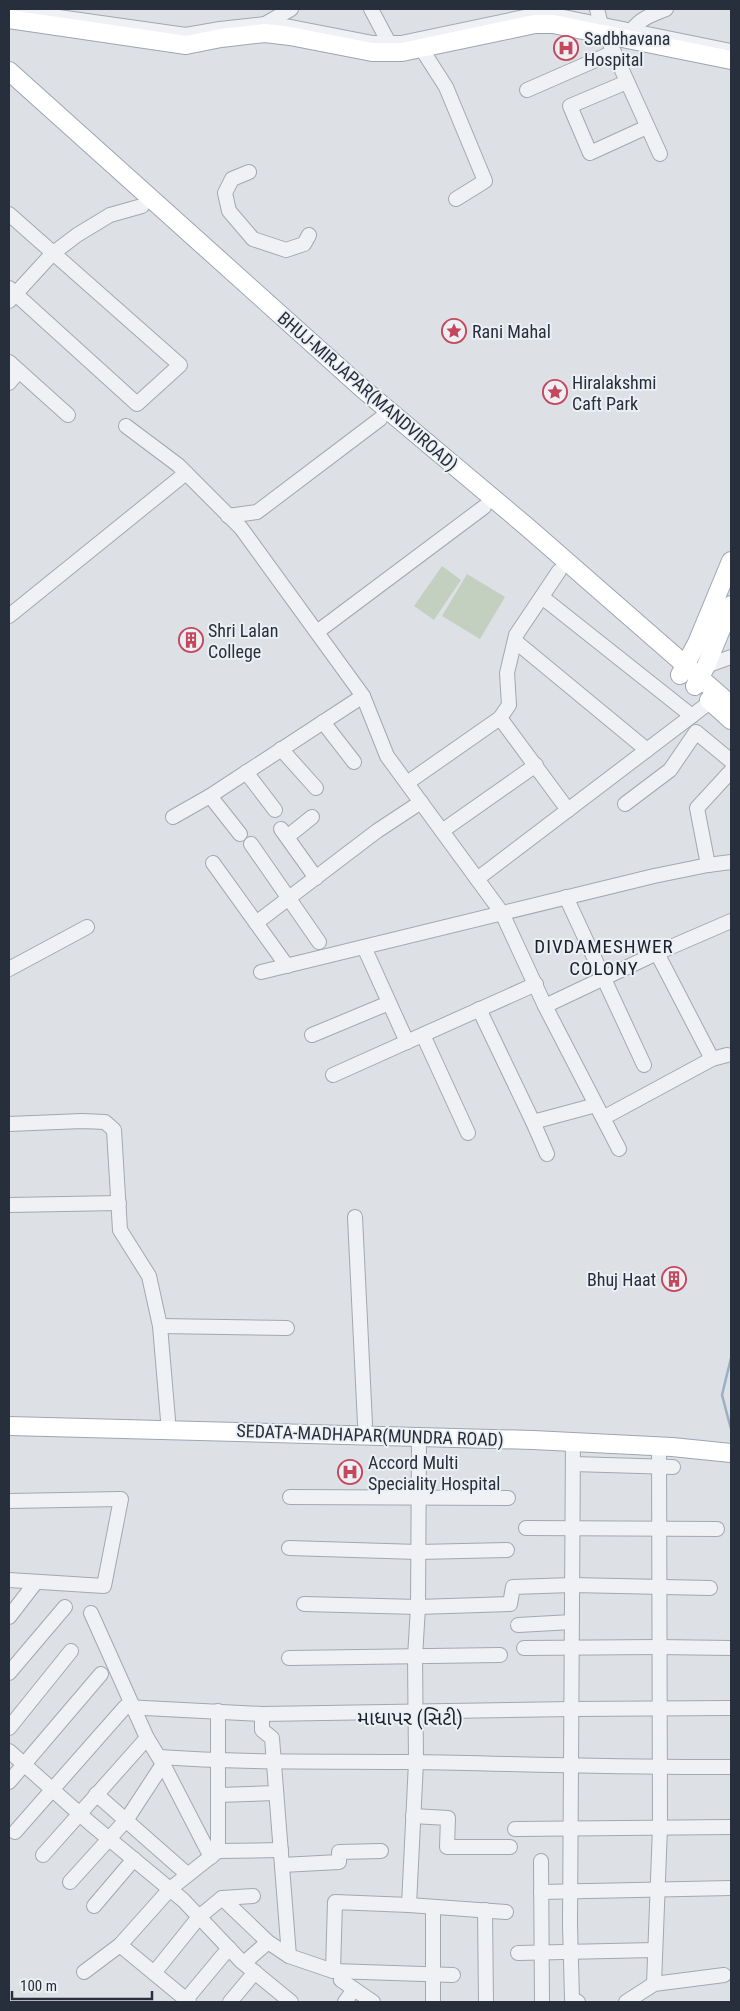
<svg xmlns="http://www.w3.org/2000/svg" width="740" height="2011" viewBox="0 0 740 2011" font-family="'Roboto Condensed','Noto Sans Gujarati',sans-serif">
	<style>
		.green { fill: #c3d0bf }
		.lines { fill: none; stroke-linecap: round; stroke-linejoin: round }
		.stream { stroke: #99afc5; stroke-width: 2.5 }
		.minor-casing { stroke: #a3a8b0; stroke-width: 16 }
		.major-casing { stroke: #9da5b1; stroke-width: 20 }
		.minor { stroke: #eff1f5; stroke-width: 14 }
		.major { stroke: #fff; stroke-width: 18 }
		.labels { text-anchor: middle; dominant-baseline: central; stroke-width: 4; stroke-linejoin: round; paint-order: stroke }
		.poi-label { font-size: 18px; fill: #272f3c; stroke: #ecf0f4; text-anchor: start }
		.street-label { font-size: 18px; fill: #272f3c; stroke: #ecf0f4 }
		.neighbourhood-label { font-size: 19px; letter-spacing: 1px; fill: #1a202c; stroke: #ecf0f4 }
		.quarter-label { font-size: 20px; fill: #1a202c; stroke: #ecf0f4 }
	</style>
	<rect width="100%" height="100%" fill="#dde1e6"/>
	<g class="green">
		<path d="M 442,566 L 461,580 L 434,620 L 414,606 Z"/>
		<path d="M 467,574 L 505,597 L 480,639 L 442,616 Z"/>
	</g>
	<g class="lines">
		<path class="stream" d="M 731,1358 L 722,1395 L 731,1429"/>
		<defs>
			<g id="minor">
				<path d="M 371,9 L 389,43"/>
				<path d="M 597,9 L 601,25"/>
				<path d="M 9,10 L 186,35 L 220,29 L 265,24 L 291,27 L 373,43 L 401,43 L 534,15 L 554,15 L 731,51"/>
				<path d="M 265,24 L 291,9"/>
				<path d="M 632,30 C 641,18 653,14 666,9"/>
				<path d="M 606,35 L 660,154"/>
				<path d="M 421,48 L 446,87 L 485,181 L 456,199"/>
				<path d="M 627,82 L 570,106 L 590,153 L 647,127"/>
				<path d="M 527,90 L 614,52"/>
				<path d="M 249,172 L 232,179 L 225,193 L 229,211 L 253,239 L 286,250 L 304,244 L 309,235"/>
				<path d="M 9,214 L 180,365 L 137,404 L 9,288"/>
				<path d="M 9,301 L 52,254 L 77,235 L 110,215 L 142,206"/>
				<path d="M 9,362 L 68,415"/>
				<path d="M 9,383 L 19,371"/>
				<path d="M 126,426 L 178,465 L 241,528 L 363,696 L 387,756 L 502,913 L 545,1006 L 619,1149"/>
				<path d="M 228,516 L 257,512 L 380,419"/>
				<path d="M 542,597 L 692,716"/>
				<path d="M 9,616 L 186,473"/>
				<path d="M 317,632 L 484,507"/>
				<path d="M 515,641 L 647,750"/>
				<path d="M 706,666 L 731,657"/>
				<path d="M 500,718 L 568,810"/>
				<path d="M 323,722 L 354,762"/>
				<path d="M 281,749 L 316,788"/>
				<path d="M 246,772 L 275,810"/>
				<path d="M 407,783 L 500,718 L 509,705 L 507,673 L 516,635 L 559,571"/>
				<path d="M 210,796 L 240,834"/>
				<path d="M 625,804 L 670,770 L 696,732 L 731,761"/>
				<path d="M 173,817 L 210,796 L 363,696"/>
				<path d="M 281,829 L 316,878"/>
				<path d="M 442,831 L 536,765"/>
				<path d="M 287,837 L 312,817"/>
				<path d="M 251,844 L 319,942"/>
				<path d="M 213,863 L 287,966"/>
				<path d="M 708,865 L 697,808 L 731,771"/>
				<path d="M 477,879 L 710,702"/>
				<path d="M 566,897 L 644,1065"/>
				<path d="M 256,923 L 377,831 L 421,802"/>
				<path d="M 364,947 L 407,1042"/>
				<path d="M 657,953 L 712,1059"/>
				<path d="M 9,969 L 87,927"/>
				<path d="M 261,972 L 654,876 L 708,865 L 731,862"/>
				<path d="M 545,1006 L 657,953 L 731,921"/>
				<path d="M 479,1009 L 533,1122 L 547,1154"/>
				<path d="M 312,1035 L 389,1003"/>
				<path d="M 423,1035 L 468,1133"/>
				<path d="M 333,1075 L 536,984"/>
				<path d="M 603,1118 L 712,1059 L 727,1055"/>
				<path d="M 533,1122 L 596,1105"/>
				<path d="M 9,1124 L 82,1121 L 105,1122 L 114,1130 L 120,1230 L 149,1276 L 160,1326 L 168,1420"/>
				<path d="M 9,1205 L 119,1203"/>
				<path d="M 355,1217 L 365,1424"/>
				<path d="M 160,1326 L 287,1328"/>
				<path d="M 573,1442 L 570,1924 L 572,1999 L 578,2002"/>
				<path d="M 573,1464 L 673,1467"/>
				<path d="M 290,1497 L 508,1498"/>
				<path d="M 9,1501 L 121,1499 L 104,1586 L 9,1580"/>
				<path d="M 526,1528 L 717,1529"/>
				<path d="M 289,1548 L 418,1552 L 507,1550"/>
				<path d="M 304,1604 L 418,1607 L 510,1604 L 513,1587 L 572,1585 L 710,1588"/>
				<path d="M 91,1613 L 147,1738 L 163,1764 L 211,1857"/>
				<path d="M 9,1617 L 36,1582"/>
				<path d="M 518,1625 L 572,1622"/>
				<path d="M 524,1648 L 658,1647 L 731,1648"/>
				<path d="M 289,1658 L 500,1655"/>
				<path d="M 9,1673 L 65,1607"/>
				<path d="M 262,1714 L 262,1730 L 272,1738 L 289,1956"/>
				<path d="M 9,1728 L 71,1651"/>
				<path d="M 9,1751 L 91,1824 L 183,1900 L 241,1961 L 291,2002"/>
				<path d="M 159,1757 C 245,1763 331,1761 417,1762 C 522,1764 626,1768 731,1767"/>
				<path d="M 9,1782 L 101,1674"/>
				<path d="M 96,1794 L 187,1874"/>
				<path d="M 218,1795 L 276,1793"/>
				<path d="M 413,1816 L 448,1818 L 447,1847 L 510,1847"/>
				<path d="M 515,1829 L 731,1827"/>
				<path d="M 15,1832 L 125,1707 L 262,1714 L 572,1709 L 731,1708"/>
				<path d="M 218,1851 L 218,1711"/>
				<path d="M 43,1855 L 147,1738"/>
				<path d="M 541,1861 L 542,2002"/>
				<path d="M 282,1865 L 339,1862 L 339,1852 L 381,1851"/>
				<path d="M 70,1882 L 127,1819 L 163,1764"/>
				<path d="M 541,1892 L 731,1888"/>
				<path d="M 222,1898 L 268,1942 L 289,1956 L 333,1971 L 453,1975"/>
				<path d="M 409,1905 L 416,1762 L 415,1657 L 418,1607 L 419,1436"/>
				<path d="M 94,1906 L 134,1859"/>
				<path d="M 433,1907 L 433,2002"/>
				<path d="M 485,1910 L 486,2002"/>
				<path d="M 120,1945 L 189,2002"/>
				<path d="M 518,1953 L 655,1950"/>
				<path d="M 244,1963 L 268,1942"/>
				<path d="M 333,1971 L 335,1902 L 409,1905 L 506,1912"/>
				<path d="M 84,1972 L 120,1945 L 170,1889 L 218,1851 L 281,1850"/>
				<path d="M 344,1972 L 341,1980 L 373,2002"/>
				<path d="M 154,1973 L 199,1917 L 222,1898 L 253,1896"/>
				<path d="M 654,1984 L 660,1827 L 659,1446"/>
				<path d="M 184,2002 L 229,1948"/>
				<path d="M 230,2002 L 255,1972"/>
				<path d="M 345,2002 L 354,1989"/>
				<path d="M 626,2002 L 654,1984 L 724,1975"/>
			</g>
			<g id="major">
				<path d="M 9,19 L 186,45 L 221,38 L 265,33 L 290,36 L 372,52 L 402,52 L 535,24 L 553,24 L 731,60"/>
				<path d="M 9,71 L 363,389 L 526,526 L 731,705"/>
				<path d="M 680,675 L 697,643 L 731,561"/>
				<path d="M 695,686 L 706,666 L 731,605"/>
				<path d="M 709,700 L 731,720"/>
				<path d="M 9,1426 L 533,1440 L 672,1447 L 731,1453"/>
			</g>
		</defs>
		<use href="#minor" class="minor-casing"/>
		<use href="#major" class="major-casing"/>
		<use href="#minor" class="minor"/>
		<use href="#major" class="major"/>
	</g>
	<defs>
		<symbol id="hospital-ring" viewBox="-11 -11 22 22"><circle r="9.5" fill="#ecf0f4" stroke="#c6475c" stroke-width="1.5"/><path d="M-5-5h3v3.5h4V-5h3V5h-3V1.5h-4V5h-3Z" fill="#c6475c"/></symbol>
		<symbol id="sight-ring" viewBox="-11 -11 22 22"><circle r="9.5" fill="#ecf0f4" stroke="#c6475c" stroke-width="1.5"/><path d="M0-6L1.8-2.2L6-1.7L2.9 1.2L3.7 5.4L0 3.3L-3.7 5.4L-2.9 1.2L-6-1.7L-1.8-2.2Z" fill="#c6475c"/></symbol>
		<symbol id="building-ring" viewBox="-11 -11 22 22"><circle r="9.5" fill="#ecf0f4" stroke="#c6475c" stroke-width="1.5"/><path d="M-4-6H4V6H1V3H-1V6H-4ZM-2.5-4.3h1.7v1.8h-1.7ZM.8-4.3h1.7v1.8H.8ZM-2.5-1h1.7V.8h-1.7ZM.8-1h1.7V.8H.8Z" fill="#c6475c"/></symbol>
	</defs>
	<g fill-rule="evenodd">
		<use href="#hospital-ring" x="552" y="34" width="28" height="28"/>
		<use href="#sight-ring" x="440" y="317" width="28" height="28"/>
		<use href="#sight-ring" x="541" y="378" width="28" height="28"/>
		<use href="#building-ring" x="177" y="626" width="28" height="28"/>
		<use href="#building-ring" x="660" y="1265" width="28" height="28"/>
		<use href="#hospital-ring" x="336" y="1458" width="28" height="28"/>
	</g>
	<g class="labels">
		<g class="poi-label">
			<text x="584" y="38">Sadbhavana<tspan x="584" dy="21">Hospital</tspan></text>
			<text x="472" y="331">Rani Mahal</text>
			<text x="572" y="382">Hiralakshmi<tspan x="572" dy="21">Caft Park</tspan></text>
			<text x="208" y="630">Shri Lalan<tspan x="208" dy="21">College</tspan></text>
			<text x="656" y="1279" text-anchor="end">Bhuj Haat</text>
			<text x="368" y="1462">Accord Multi<tspan x="368" dy="21">Speciality Hospital</tspan></text>
		</g>
		<g class="street-label">
			<text transform="translate(368 391) rotate(41)">BHUJ-MIRJAPAR(MANDVIROAD)</text>
			<text transform="translate(370 1435) rotate(2)">SEDATA-MADHAPAR(MUNDRA ROAD)</text>
		</g>
		<g class="neighbourhood-label">
			<text x="604" y="946">DIVDAMESHWER<tspan x="604" dy="22">COLONY</tspan></text>
		</g>
		<g class="quarter-label">
			<text x="410" y="1718">માધાપર (સિટી)</text>
		</g>
	</g>
	<rect width="740" height="2011" fill="none" stroke="#272f3c" stroke-width="20"/>
	<path d="M12 1991v8h140v-8" fill="none" stroke="#272f3c" stroke-width="2.5"/>
	<text x="20" y="1991" font-size="15" fill="#272f3c" stroke="#ecf0f4" stroke-width="4" paint-order="stroke">100 m</text>
</svg>
